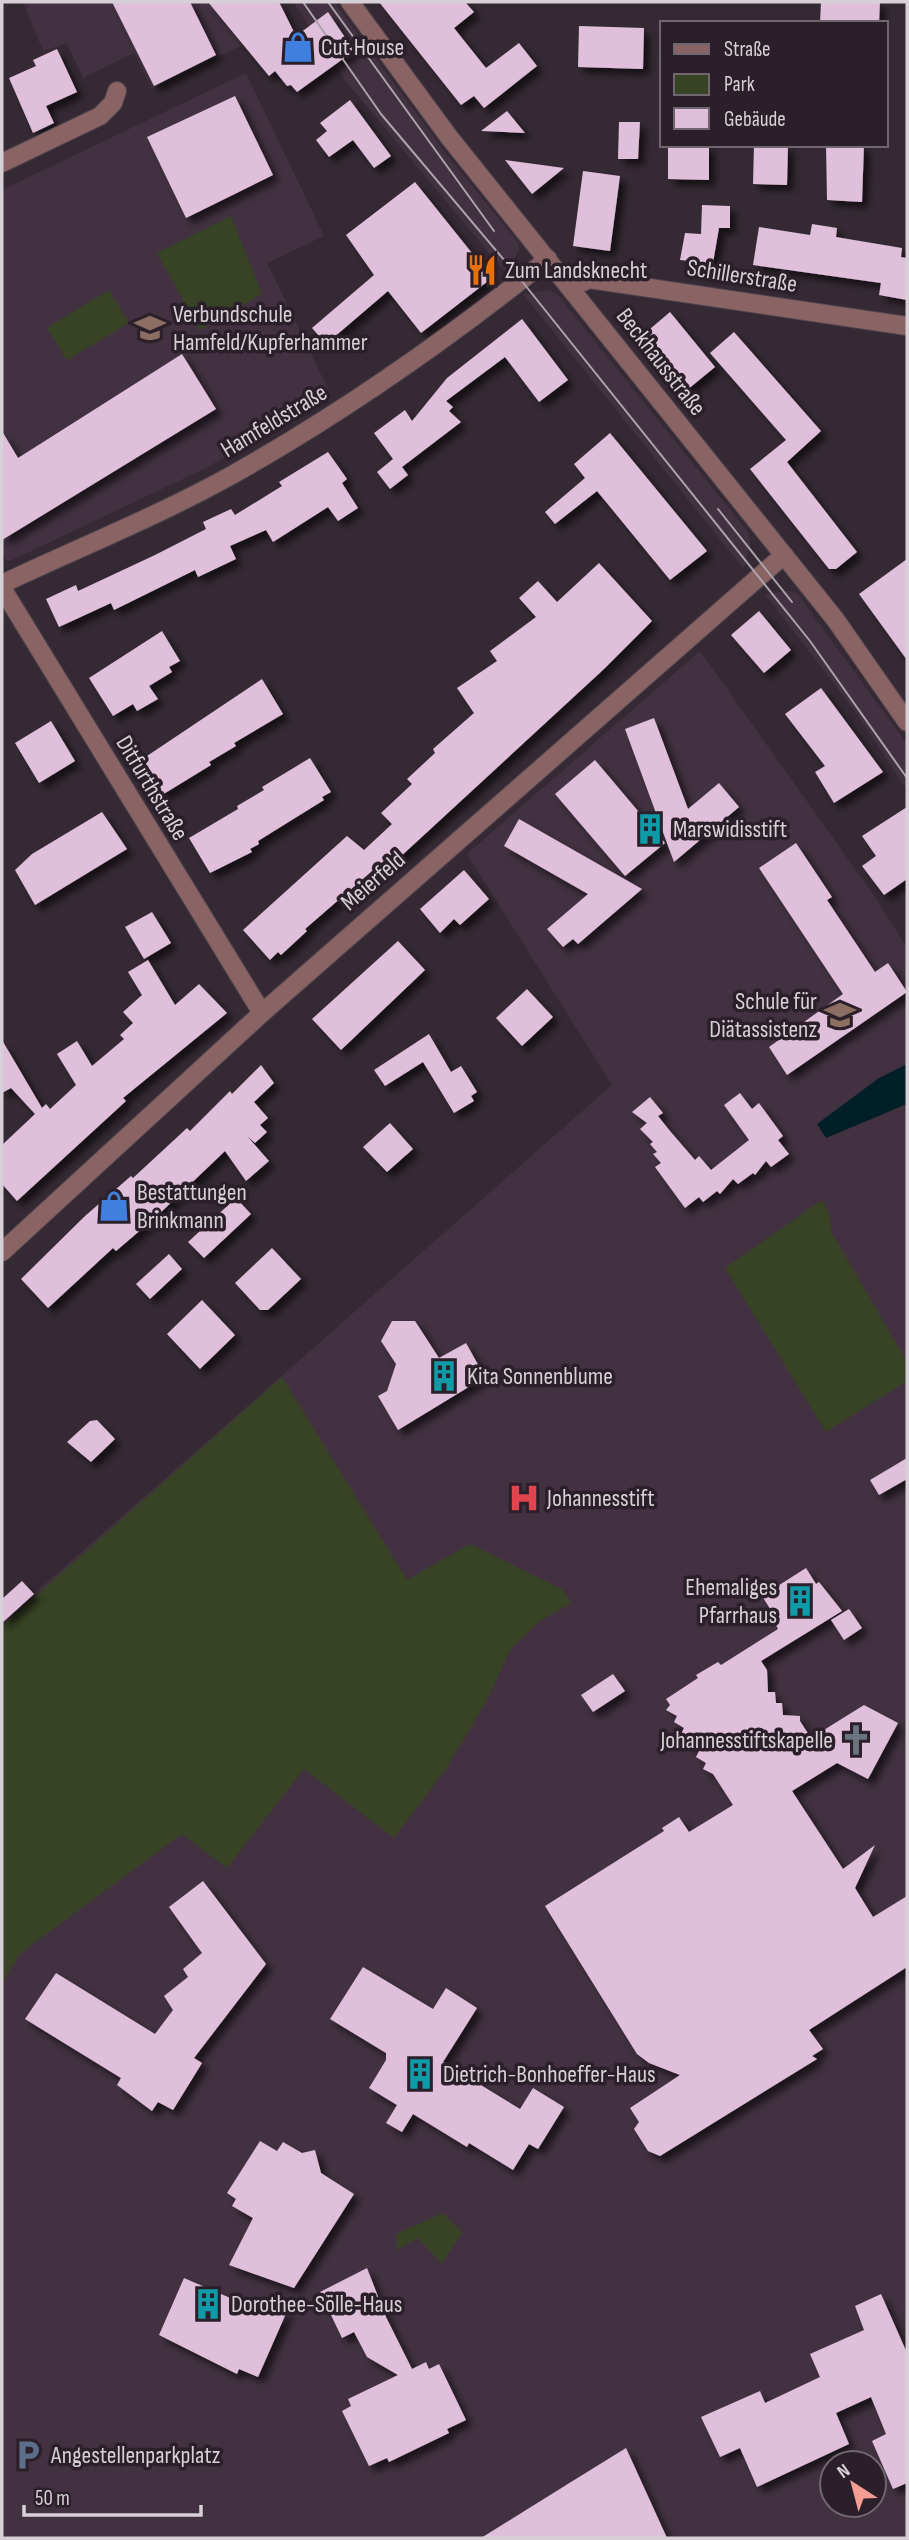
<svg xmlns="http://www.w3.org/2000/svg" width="909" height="2540" viewBox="0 0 909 2540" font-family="'Sofia Sans Condensed',sans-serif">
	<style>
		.built { fill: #423241; fill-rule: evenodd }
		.green { fill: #374324 }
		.water { fill: #001f26 }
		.building { fill: #e0bfda; filter: url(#shadow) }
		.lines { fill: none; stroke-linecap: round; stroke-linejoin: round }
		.minor-casing { stroke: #4f454e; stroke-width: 20 }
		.minor { stroke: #8a6365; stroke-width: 18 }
		.tram { stroke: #aca4ab; stroke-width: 2 }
		.labels { text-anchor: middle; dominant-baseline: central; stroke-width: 7; stroke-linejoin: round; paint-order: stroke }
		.poi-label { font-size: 24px; fill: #d7d0d6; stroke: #2b202a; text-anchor: start }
		.street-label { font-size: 24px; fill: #d7d0d6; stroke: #2b202a }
	</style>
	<defs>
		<filter id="shadow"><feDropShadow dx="6" dy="6" stdDeviation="3.5" flood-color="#0009"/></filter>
	</defs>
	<rect width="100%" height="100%" fill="#352a34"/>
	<g class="built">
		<path d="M 23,2 L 280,2 L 289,22 L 152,89 L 134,53 L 83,78 L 67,43 L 43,51 Z"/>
		<path d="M 293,2 L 334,2 L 447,155 L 518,242 L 519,251 L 505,272 L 345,80 Z"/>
		<path d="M 246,73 L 324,236 L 267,263 L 330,393 L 208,467 L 8,562 L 2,552 L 2,190 Z"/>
		<path d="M 548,290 L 557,294 L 748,532 L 750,543 L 744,569 L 523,294 Z"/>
		<path d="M 788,591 L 797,593 L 907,744 L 907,790 L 857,714 L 765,594 Z"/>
		<path d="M 700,651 L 875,897 L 907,948 L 907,2538 L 2,2538 L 2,1622 L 612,1085 L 467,854 ZM 832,2463 L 874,2463 L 874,2505 L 832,2505 Z"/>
	</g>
	<g class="green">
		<path d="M 231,216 L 262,294 L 200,330 L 157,253 Z"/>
		<path d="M 109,290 L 129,323 L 67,360 L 47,328 Z"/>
		<path d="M 822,1200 L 829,1213 L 832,1233 L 907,1362 L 907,1381 L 826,1432 L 725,1268 Z"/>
		<path d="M 282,1377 L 407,1580 L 470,1544 L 562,1589 L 572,1603 L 541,1620 L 511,1649 L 486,1702 L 446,1769 L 394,1838 L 304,1769 L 227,1868 L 182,1834 L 21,1953 L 2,1984 L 2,1626 Z"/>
		<path d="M 443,2213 L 462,2232 L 442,2264 L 418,2238 L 397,2250 L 396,2234 Z"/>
	</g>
	<path class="water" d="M 907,1064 L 907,1104 L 826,1138 L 817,1124 L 879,1078 Z"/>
	<g class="building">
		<path d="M 112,2 L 190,2 L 216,55 L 154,86 Z"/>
		<path d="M 208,2 L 279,2 L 296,36 L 328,12 L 354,51 L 297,92 L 291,85 L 287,86 L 275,71 L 269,76 Z"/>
		<path d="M 379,2 L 465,2 L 474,12 L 454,28 L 486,68 L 519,43 L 537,66 L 484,108 L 474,96 L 461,105 Z"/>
		<path d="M 821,2 L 880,2 L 879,23 L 820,23 Z"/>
		<path d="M 579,26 L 644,28 L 643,69 L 578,67 Z"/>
		<path d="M 57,49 L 77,92 L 46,106 L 54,123 L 33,133 L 9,78 L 36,66 L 33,60 Z"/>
		<path d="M 235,96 L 273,175 L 186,218 L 147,137 Z"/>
		<path d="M 350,100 L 391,156 L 374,168 L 353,140 L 329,157 L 316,140 L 327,131 L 320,123 Z"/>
		<path d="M 507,111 L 525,133 L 481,131 Z"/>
		<path d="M 619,122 L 640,122 L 638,159 L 618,159 Z"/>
		<path d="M 668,145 L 709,145 L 709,180 L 668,179 Z"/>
		<path d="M 754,145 L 788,145 L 787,185 L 753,184 Z"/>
		<path d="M 826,145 L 864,145 L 862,202 L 827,200 Z"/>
		<path d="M 505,160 L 564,168 L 532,194 Z"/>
		<path d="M 583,171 L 620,176 L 610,251 L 573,246 Z"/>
		<path d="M 415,182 L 492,278 L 421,333 L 388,291 L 326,344 L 312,328 L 374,275 L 346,235 Z"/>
		<path d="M 702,205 L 730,206 L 730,228 L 719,228 L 711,274 L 700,273 L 700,262 L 680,260 L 685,233 L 701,234 Z"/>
		<path d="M 812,224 L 837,228 L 836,237 L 902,248 L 901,257 L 907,258 L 907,300 L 879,295 L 881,283 L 753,265 L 759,227 L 810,235 Z"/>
		<path d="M 670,312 L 715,367 L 687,390 L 643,335 Z"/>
		<path d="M 522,319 L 568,380 L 539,402 L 505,357 L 446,401 L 453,407 L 449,411 L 461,422 L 402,467 L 408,475 L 390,489 L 377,472 L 393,459 L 374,433 L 405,410 L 412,421 L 447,378 Z"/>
		<path d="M 734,332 L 821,431 L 787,462 L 857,552 L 836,569 L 829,569 L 750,469 L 786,440 L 710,353 Z"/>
		<path d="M 182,354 L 216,409 L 2,540 L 2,431 L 18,458 Z"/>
		<path d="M 610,433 L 707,551 L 670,580 L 597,491 L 555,524 L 545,512 L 585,478 L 574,464 Z"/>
		<path d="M 328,452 L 347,479 L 342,483 L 358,508 L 338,521 L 328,507 L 273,542 L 266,530 L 230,546 L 236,559 L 198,577 L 195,570 L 114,610 L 111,603 L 59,627 L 46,599 L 76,585 L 78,591 L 155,555 L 206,529 L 203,522 L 231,509 L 235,515 L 282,486 L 279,482 Z"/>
		<path d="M 907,559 L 907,660 L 859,594 Z"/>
		<path d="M 599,563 L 652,621 L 604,669 L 399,858 L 394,852 L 305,929 L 307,931 L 281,955 L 278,952 L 270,960 L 243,930 L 347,836 L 364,850 L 392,824 L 381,813 L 412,784 L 407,779 L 435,753 L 433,749 L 474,713 L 457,688 L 497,661 L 490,651 L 536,617 L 519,598 L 538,581 L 557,602 Z"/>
		<path d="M 759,611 L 791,650 L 764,673 L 731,635 Z"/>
		<path d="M 162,631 L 180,661 L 169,667 L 172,672 L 149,686 L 158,699 L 137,711 L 133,704 L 113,716 L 89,678 Z"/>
		<path d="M 262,679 L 283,714 L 234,743 L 236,746 L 209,762 L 211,765 L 162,795 L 141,760 Z"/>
		<path d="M 821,688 L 883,772 L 834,803 L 815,772 L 825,766 L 785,714 Z"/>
		<path d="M 654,718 L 688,809 L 719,783 L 739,807 L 674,862 L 625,729 Z"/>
		<path d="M 51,721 L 75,761 L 39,783 L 15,743 Z"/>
		<path d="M 310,758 L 331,792 L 322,797 L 324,800 L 258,841 L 259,844 L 250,849 L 252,852 L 210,873 L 189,838 L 238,809 L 237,806 L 264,790 L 262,787 Z"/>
		<path d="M 595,760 L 665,843 L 625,876 L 555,794 Z"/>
		<path d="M 907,807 L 907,879 L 884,895 L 862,866 L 876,856 L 862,836 Z"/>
		<path d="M 102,812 L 127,849 L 35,905 L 15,870 L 32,854 Z"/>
		<path d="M 519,819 L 642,889 L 578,944 L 573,939 L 563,947 L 547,929 L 588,894 L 504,846 Z"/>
		<path d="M 796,843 L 832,897 L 827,900 L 875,972 L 888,963 L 907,992 L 787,1075 L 769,1047 L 843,994 L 759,868 Z"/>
		<path d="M 464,870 L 489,899 L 460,925 L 454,919 L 440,933 L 420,909 Z"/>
		<path d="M 152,912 L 171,943 L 144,959 L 125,927 Z"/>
		<path d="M 398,941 L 425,970 L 341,1050 L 312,1019 Z"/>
		<path d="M 148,960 L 175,1005 L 199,984 L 227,1013 L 123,1098 L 126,1101 L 17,1201 L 2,1184 L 2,1145 L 35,1114 L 11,1088 L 2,1093 L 2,1040 L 42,1108 L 46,1104 L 50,1109 L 76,1085 L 57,1054 L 77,1041 L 92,1066 L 124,1039 L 120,1035 L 133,1023 L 123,1012 L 142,995 L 128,972 Z"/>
		<path d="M 527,989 L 553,1017 L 522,1046 L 496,1018 Z"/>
		<path d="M 429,1034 L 451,1072 L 461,1066 L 477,1092 L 471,1096 L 474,1101 L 454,1113 L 423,1062 L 385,1086 L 374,1070 Z"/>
		<path d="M 261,1065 L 274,1083 L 254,1102 L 268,1118 L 260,1125 L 267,1132 L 255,1143 L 247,1136 L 269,1161 L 246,1181 L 225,1151 L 157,1216 L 116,1251 L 113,1248 L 48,1308 L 21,1279 L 85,1216 L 131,1176 L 133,1178 L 187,1128 L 190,1131 L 230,1091 L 232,1094 Z"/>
		<path d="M 740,1093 L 752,1109 L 759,1103 L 783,1136 L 778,1140 L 789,1154 L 771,1167 L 766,1161 L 755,1175 L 753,1173 L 738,1184 L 733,1179 L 720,1194 L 717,1191 L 703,1202 L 699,1197 L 685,1208 L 655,1167 L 661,1163 L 653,1154 L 657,1152 L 650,1144 L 653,1142 L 640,1129 L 647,1123 L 632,1112 L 650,1097 L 663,1113 L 658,1116 L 670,1131 L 695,1160 L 699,1156 L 711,1170 L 749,1140 L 724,1105 Z"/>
		<path d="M 390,1123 L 413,1149 L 387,1172 L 363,1147 Z"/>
		<path d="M 236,1198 L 251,1214 L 204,1258 L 188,1242 Z"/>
		<path d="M 272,1248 L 301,1279 L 268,1310 L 260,1310 L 235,1283 Z"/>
		<path d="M 169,1254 L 182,1269 L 150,1299 L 136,1284 Z"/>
		<path d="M 202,1300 L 235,1335 L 200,1369 L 167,1334 Z"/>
		<path d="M 392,1321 L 415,1321 L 439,1358 L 466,1343 L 485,1377 L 398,1430 L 378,1396 L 387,1391 L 396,1364 L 381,1341 Z"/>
		<path d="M 97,1420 L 115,1439 L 91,1462 L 67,1442 L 90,1421 Z"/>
		<path d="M 907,1458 L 907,1479 L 879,1495 L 870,1480 Z"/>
		<path d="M 806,1568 L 816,1584 L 819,1582 L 842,1611 L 761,1661 L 767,1670 L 768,1692 L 775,1692 L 776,1703 L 782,1703 L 783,1715 L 800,1716 L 800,1721 L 811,1738 L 864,1705 L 898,1723 L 868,1779 L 837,1763 L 792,1791 L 843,1869 L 875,1845 L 855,1888 L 873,1917 L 907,1896 L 907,1967 L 809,2030 L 823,2049 L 812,2056 L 817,2059 L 660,2156 L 648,2151 L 634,2129 L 639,2122 L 630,2108 L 680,2075 L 649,2063 L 637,2054 L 545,1906 L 664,1831 L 662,1828 L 679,1817 L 689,1832 L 733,1805 L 713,1774 L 703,1769 L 706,1763 L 696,1757 L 699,1751 L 689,1746 L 692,1739 L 681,1734 L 684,1728 L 674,1722 L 677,1716 L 666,1710 L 670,1705 L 666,1699 L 698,1678 L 696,1675 L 718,1662 L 721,1665 L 778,1629 L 776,1625 L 779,1623 L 762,1596 Z"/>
		<path d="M 22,1581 L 34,1594 L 2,1623 L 2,1599 Z"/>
		<path d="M 849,1609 L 862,1628 L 844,1640 L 831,1620 Z"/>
		<path d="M 613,1674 L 625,1691 L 593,1712 L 581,1695 Z"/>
		<path d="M 203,1881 L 266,1964 L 194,2058 L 202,2063 L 173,2110 L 158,2102 L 152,2111 L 117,2085 L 121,2078 L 25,2019 L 56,1973 L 155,2034 L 173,2010 L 164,1996 L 188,1977 L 183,1969 L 202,1953 L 169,1907 Z"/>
		<path d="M 363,1967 L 433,2009 L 446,1988 L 477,2008 L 443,2062 L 520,2109 L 533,2088 L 564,2107 L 538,2149 L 529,2144 L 513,2170 L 469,2143 L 467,2147 L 413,2114 L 402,2132 L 386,2123 L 397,2105 L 369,2088 L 386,2060 L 386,2053 L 330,2019 Z"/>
		<path d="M 260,2141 L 277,2151 L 283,2142 L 302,2153 L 315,2150 L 321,2173 L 354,2194 L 294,2288 L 229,2265 L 253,2218 L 232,2206 L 236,2199 L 227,2193 Z"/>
		<path d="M 367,2268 L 386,2317 L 412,2369 L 426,2362 L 429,2369 L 439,2364 L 466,2420 L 447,2429 L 449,2433 L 389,2462 L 387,2458 L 369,2466 L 342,2411 L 351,2406 L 348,2399 L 398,2375 L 367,2357 L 354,2332 L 342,2338 L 320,2292 Z"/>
		<path d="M 184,2278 L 272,2316 L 288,2309 L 258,2377 L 239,2369 L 237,2374 L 159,2335 Z"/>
		<path d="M 881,2294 L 907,2353 L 907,2483 L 893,2489 L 872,2441 L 886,2434 L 871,2397 L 836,2413 L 849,2444 L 757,2487 L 740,2448 L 720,2457 L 701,2417 L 760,2391 L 765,2403 L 820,2377 L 810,2354 L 864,2330 L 855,2306 Z"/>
		<path d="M 626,2448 L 667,2538 L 481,2538 L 571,2482 Z"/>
	</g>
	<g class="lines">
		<defs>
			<g id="minor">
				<path d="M 350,2 L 449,137 L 835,619 L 907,722"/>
				<path d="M 2,163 L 100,116 L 113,103 L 117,91"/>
				<path d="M 571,288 L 589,279 L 907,326"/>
				<path d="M 2,584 C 78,548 158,516 232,475 C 344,412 448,339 548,259"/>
				<path d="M 2,588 L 262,1013"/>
				<path d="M 2,1252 L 262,1013 L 784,555"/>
			</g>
		</defs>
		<use href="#minor" class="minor-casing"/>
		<use href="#minor" class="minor"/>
		<g class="tram">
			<path d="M 303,2 L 381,114 L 521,280 L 810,641 L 907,778"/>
			<path d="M 328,2 L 494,231"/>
			<path d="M 718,509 L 792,602"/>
		</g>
	</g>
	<defs>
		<symbol id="shop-bare" viewBox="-9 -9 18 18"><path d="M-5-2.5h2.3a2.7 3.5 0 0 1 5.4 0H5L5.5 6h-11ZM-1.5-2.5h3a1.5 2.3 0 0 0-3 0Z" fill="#3f7fe0" stroke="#2b202a" stroke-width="2.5" paint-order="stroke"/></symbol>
		<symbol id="restaurant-bare" viewBox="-9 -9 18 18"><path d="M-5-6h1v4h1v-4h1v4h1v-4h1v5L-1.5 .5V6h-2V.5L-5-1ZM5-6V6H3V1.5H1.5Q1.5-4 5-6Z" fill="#e8710a" stroke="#2b202a" stroke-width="2.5" paint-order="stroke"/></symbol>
		<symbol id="school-bare" viewBox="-9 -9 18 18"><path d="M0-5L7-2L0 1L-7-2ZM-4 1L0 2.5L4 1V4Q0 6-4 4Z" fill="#8d6e63" stroke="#2b202a" stroke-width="2.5" paint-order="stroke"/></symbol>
		<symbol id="building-bare" viewBox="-9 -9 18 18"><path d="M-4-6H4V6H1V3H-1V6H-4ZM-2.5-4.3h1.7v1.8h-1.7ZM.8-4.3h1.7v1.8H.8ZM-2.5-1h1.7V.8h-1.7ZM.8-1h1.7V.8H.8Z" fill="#0f9aa8" stroke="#2b202a" stroke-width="2.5" paint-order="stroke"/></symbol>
		<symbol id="hospital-bare" viewBox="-9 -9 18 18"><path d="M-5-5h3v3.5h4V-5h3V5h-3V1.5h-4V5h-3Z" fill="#e0444e" stroke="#2b202a" stroke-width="2.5" paint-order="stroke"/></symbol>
		<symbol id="church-bare" viewBox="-9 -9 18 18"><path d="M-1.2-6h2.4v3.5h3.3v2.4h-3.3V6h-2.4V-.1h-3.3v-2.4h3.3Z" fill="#6b7280" stroke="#2b202a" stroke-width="2.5" paint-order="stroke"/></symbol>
		<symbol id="parking-bare" viewBox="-9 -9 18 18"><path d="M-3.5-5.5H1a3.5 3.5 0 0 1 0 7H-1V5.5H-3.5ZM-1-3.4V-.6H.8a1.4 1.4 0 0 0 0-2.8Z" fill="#5c6f8a" stroke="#2b202a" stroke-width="2.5" paint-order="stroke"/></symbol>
	</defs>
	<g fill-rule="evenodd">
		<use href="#shop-bare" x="276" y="25" width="44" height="44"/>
		<use href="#restaurant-bare" x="460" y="248" width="44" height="44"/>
		<use href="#school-bare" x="128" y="306" width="44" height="44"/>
		<use href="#building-bare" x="628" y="807" width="44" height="44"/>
		<use href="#school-bare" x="818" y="993" width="44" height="44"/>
		<use href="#shop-bare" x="92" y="1184" width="44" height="44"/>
		<use href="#building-bare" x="422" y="1354" width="44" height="44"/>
		<use href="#hospital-bare" x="502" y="1476" width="44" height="44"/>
		<use href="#building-bare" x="778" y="1579" width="44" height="44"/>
		<use href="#church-bare" x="834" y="1718" width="44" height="44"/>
		<use href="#building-bare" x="398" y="2052" width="44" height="44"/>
		<use href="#building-bare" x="186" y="2282" width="44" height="44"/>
		<use href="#parking-bare" x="6" y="2433" width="44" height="44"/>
	</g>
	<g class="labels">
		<g class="poi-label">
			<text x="321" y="47">Cut House</text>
			<text x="505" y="270">Zum Landsknecht</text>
			<text x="173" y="314">Verbundschule<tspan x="173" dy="28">Hamfeld/Kupferhammer</tspan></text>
			<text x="673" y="829">Marswidisstift</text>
			<text x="817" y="1001" text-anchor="end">Schule für<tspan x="817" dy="28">Diätassistenz</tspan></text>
			<text x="137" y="1192">Bestattungen<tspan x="137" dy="28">Brinkmann</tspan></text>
			<text x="467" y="1376">Kita Sonnenblume</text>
			<text x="547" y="1498">Johannesstift</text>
			<text x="777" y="1587" text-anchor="end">Ehemaliges<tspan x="777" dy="28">Pfarrhaus</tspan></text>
			<text x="833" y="1740" text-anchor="end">Johannesstiftskapelle</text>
			<text x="443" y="2074">Dietrich-Bonhoeffer-Haus</text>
			<text x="231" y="2304">Dorothee-Sölle-Haus</text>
			<text x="51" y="2455">Angestellenparkplatz</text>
		</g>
		<g class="street-label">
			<text transform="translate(742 276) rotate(9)">Schillerstraße</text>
			<text transform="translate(661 362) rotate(52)">Beckhausstraße</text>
			<text transform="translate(274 421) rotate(-31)">Hamfeldstraße</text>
			<text transform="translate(152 788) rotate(59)">Ditfurthstraße</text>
			<text transform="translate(373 881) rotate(-41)">Meierfeld</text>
		</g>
	</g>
	<rect width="909" height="2540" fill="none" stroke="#d7d0d6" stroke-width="7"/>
	<rect x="660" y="21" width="228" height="126" fill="#2b202a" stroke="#70666f" stroke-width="2"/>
	<rect x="674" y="44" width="35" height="10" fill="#8a6365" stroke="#70666f" stroke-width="2"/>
	<text x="724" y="56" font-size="21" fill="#d7d0d6">Straße</text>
	<rect x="674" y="74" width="35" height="21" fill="#374324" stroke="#70666f" stroke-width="2"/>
	<text x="724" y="91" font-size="21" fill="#d7d0d6">Park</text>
	<rect x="674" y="108" width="35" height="21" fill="#e0bfda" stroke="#70666f" stroke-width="2"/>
	<text x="724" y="126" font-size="21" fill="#d7d0d6">Gebäude</text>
	<g transform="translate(853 2484) rotate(324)"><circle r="33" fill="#2b202a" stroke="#70666f" stroke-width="2"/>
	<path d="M0-5L12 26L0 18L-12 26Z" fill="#f59c95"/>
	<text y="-10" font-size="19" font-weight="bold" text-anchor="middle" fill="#d7d0d6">N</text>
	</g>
	<path d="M24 2505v10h177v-10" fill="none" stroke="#d7d0d6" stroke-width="3.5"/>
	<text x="35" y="2505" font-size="21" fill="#d7d0d6" stroke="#2b202a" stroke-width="5" paint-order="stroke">50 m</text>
</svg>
